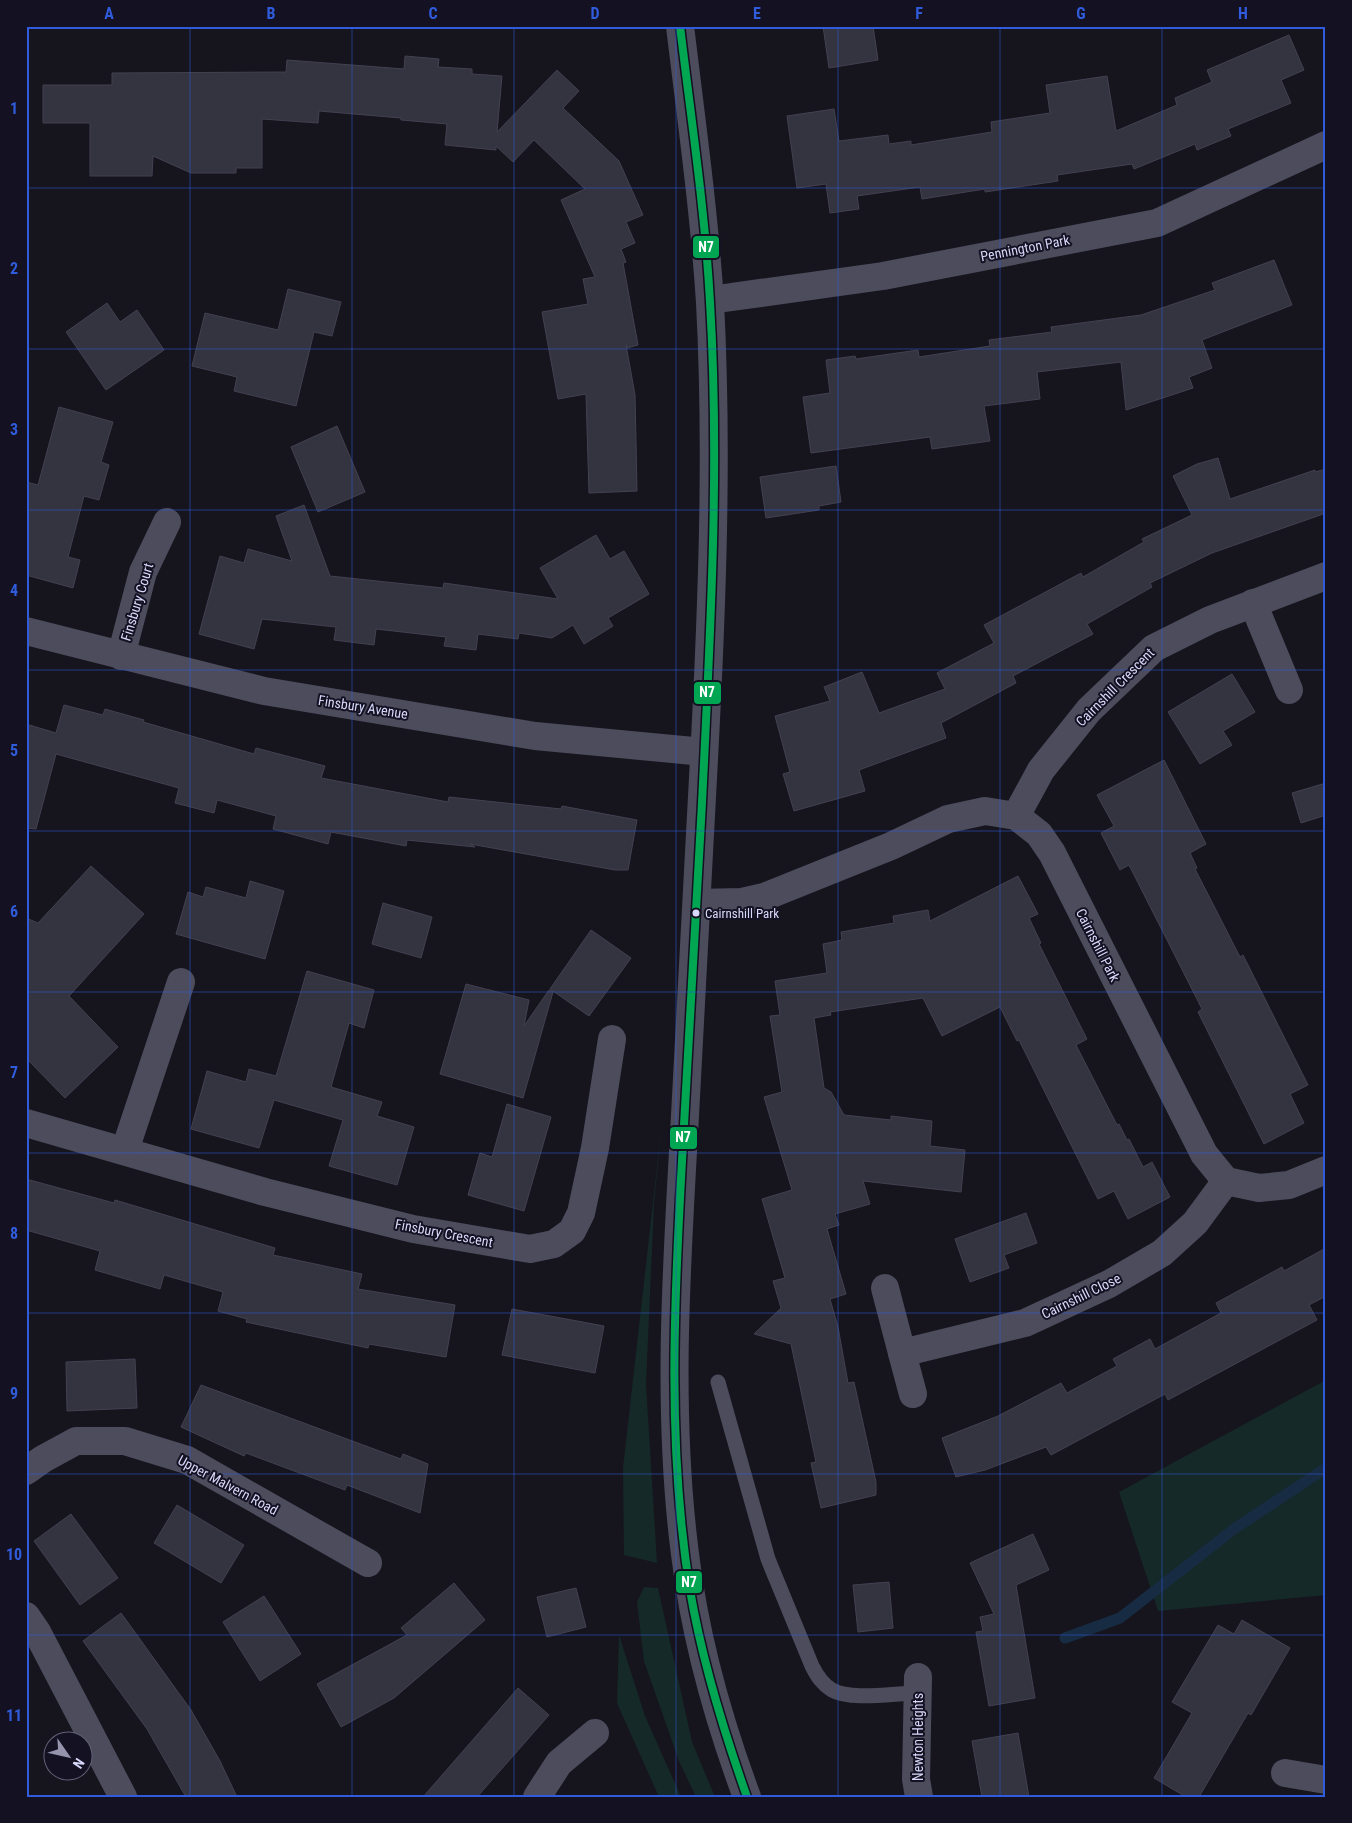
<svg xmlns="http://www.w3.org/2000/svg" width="1352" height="1823" viewBox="0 0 1352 1823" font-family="'Roboto Condensed',sans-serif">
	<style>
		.green { fill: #152928 }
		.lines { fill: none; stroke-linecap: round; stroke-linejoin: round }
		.stream { stroke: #172c43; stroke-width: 11 }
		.building { fill: #343340; stroke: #434151 }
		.service { stroke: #4c4c5d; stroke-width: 15 }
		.minor { stroke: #4c4c5d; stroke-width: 28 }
		.tertiary { stroke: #4c4c5d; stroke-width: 28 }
		.bus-1-casing { stroke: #131122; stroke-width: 11 }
		.bus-1 { stroke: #00a651; stroke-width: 8 }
		.grid { fill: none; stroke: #305cdb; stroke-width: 1; stroke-opacity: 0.55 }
		.bus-dot { fill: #d8d8fa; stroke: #131122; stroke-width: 2 }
		.labels { text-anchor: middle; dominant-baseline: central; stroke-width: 4; stroke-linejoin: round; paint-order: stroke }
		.bus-label { font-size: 13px; fill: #d8d8fa; stroke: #131122; text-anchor: start }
		.street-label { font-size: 14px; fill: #d8d8fa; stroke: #131122 }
		.line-badge { stroke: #131122; stroke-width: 2 }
		.badge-label { font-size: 14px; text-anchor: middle; font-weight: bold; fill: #fff }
		.neatline { fill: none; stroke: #305cdb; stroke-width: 2 }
		.grid-label { font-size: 16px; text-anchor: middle; font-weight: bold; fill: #305cdb }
	</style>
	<rect width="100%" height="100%" fill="#16151e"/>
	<g class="green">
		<path d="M 662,1123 L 654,1203 L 646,1384 L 657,1563 L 624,1555 L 623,1468 Z"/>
		<path d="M 1326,1380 L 1326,1595 L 1158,1611 L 1119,1492 Z"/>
		<path d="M 644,1587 L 658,1588 L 692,1742 L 715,1797 L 696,1797 L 679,1761 L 644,1661 L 637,1602 Z"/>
		<path d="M 619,1635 L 645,1716 L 681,1797 L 659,1797 L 617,1703 Z"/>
	</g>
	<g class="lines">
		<path class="stream" d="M 1065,1638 L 1120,1618 L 1234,1529 L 1326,1468"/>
	</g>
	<g class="building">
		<path d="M 823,26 L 873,26 L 878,60 L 829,68 Z"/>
		<path d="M 1289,35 L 1304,70 L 1281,80 L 1291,103 L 1228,129 L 1231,136 L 1197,150 L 1195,144 L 1134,169 L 1132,164 L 1057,175 L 1058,181 L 985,192 L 985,189 L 922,199 L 920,187 L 857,196 L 859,209 L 830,213 L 826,184 L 797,188 L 787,116 L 834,109 L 839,141 L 888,135 L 889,144 L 911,141 L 911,145 L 992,132 L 991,122 L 1050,113 L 1046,85 L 1107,76 L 1116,131 L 1177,105 L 1175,98 L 1212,82 L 1207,70 Z"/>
		<path d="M 405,56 L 439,59 L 438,67 L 472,69 L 472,74 L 502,76 L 497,132 L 557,70 L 579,91 L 563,108 L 619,161 L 643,215 L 626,222 L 635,243 L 621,249 L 626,262 L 623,263 L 638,345 L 627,348 L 626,345 L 635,395 L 637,491 L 589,493 L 586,394 L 558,399 L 542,312 L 588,304 L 583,279 L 595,277 L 561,200 L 585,189 L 534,140 L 513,162 L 496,146 L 496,150 L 445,145 L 447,124 L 401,120 L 401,118 L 319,111 L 318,123 L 262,119 L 262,168 L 236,168 L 236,173 L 191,173 L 153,156 L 152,176 L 90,176 L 90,123 L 43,123 L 43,85 L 112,85 L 112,73 L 286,72 L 287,60 L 404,69 Z"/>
		<path d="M 1274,260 L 1292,305 L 1202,340 L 1212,368 L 1189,377 L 1193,388 L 1126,410 L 1121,362 L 1037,372 L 1040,399 L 984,406 L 990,441 L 932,449 L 930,437 L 811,453 L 803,397 L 830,393 L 826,360 L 855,356 L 856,359 L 918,350 L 919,357 L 990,346 L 989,340 L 1052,332 L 1051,327 L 1141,315 L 1215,290 L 1212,283 Z"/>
		<path d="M 288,289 L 341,302 L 332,336 L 314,332 L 296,406 L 234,391 L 237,377 L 192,366 L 205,313 L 278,330 Z"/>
		<path d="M 107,303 L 120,322 L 137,310 L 164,350 L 106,390 L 66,332 Z"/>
		<path d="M 59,407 L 113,422 L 101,462 L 109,465 L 99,500 L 84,496 L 68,557 L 80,560 L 73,588 L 26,575 L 26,482 L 38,485 Z"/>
		<path d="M 337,426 L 365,492 L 318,512 L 291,447 Z"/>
		<path d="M 1218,458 L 1230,499 L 1315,470 L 1315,472 L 1326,469 L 1326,513 L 1212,553 L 1150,583 L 1152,587 L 1087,624 L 1093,634 L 1013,676 L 1016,683 L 941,723 L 946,738 L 859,770 L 865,791 L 794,811 L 783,774 L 790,772 L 775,716 L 830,701 L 824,687 L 862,672 L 879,713 L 945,689 L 937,673 L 994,643 L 984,625 L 1081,573 L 1083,577 L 1144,542 L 1142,539 L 1192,515 L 1173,476 L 1197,464 Z"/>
		<path d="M 836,466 L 841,502 L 819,506 L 819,510 L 766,518 L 760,477 Z"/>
		<path d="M 304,505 L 330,576 L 443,588 L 444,583 L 558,599 L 540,568 L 596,535 L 610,559 L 624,551 L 649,594 L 608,618 L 613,626 L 584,644 L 573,625 L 552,638 L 519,633 L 518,639 L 478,634 L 476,650 L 444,646 L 446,637 L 376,629 L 374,645 L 334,640 L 336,627 L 262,619 L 254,649 L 199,634 L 220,556 L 244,563 L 248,549 L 292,561 L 276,516 Z"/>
		<path d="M 1232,674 L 1255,712 L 1223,731 L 1232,745 L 1200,764 L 1168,712 Z"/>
		<path d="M 64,705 L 103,715 L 105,709 L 144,720 L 143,722 L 254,754 L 256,748 L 325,766 L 321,778 L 448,802 L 449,797 L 561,809 L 562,806 L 637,820 L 628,870 L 615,870 L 470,844 L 475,847 L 407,840 L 406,846 L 331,832 L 328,844 L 273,829 L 276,816 L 217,800 L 214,813 L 175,803 L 179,788 L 56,754 L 36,829 L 26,828 L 26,724 L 56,733 Z"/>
		<path d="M 1164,760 L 1206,844 L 1190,853 L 1197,868 L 1195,869 L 1240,957 L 1243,955 L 1308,1085 L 1290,1094 L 1304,1123 L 1264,1144 L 1198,1012 L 1202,1009 L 1129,865 L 1120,870 L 1101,833 L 1114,826 L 1097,795 Z"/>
		<path d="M 1326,783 L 1326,815 L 1301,823 L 1292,793 Z"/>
		<path d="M 91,866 L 144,914 L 69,996 L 118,1047 L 65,1098 L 26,1058 L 26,918 L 38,923 Z"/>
		<path d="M 1018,876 L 1038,914 L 1029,918 L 1041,943 L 1039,944 L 1087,1039 L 1076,1045 L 1117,1125 L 1119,1124 L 1127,1140 L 1129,1139 L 1143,1167 L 1152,1162 L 1170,1197 L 1128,1219 L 1114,1191 L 1098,1199 L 1019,1040 L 1017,1041 L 1000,1007 L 942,1036 L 923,998 L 830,1012 L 831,1015 L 814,1018 L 824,1088 L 831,1092 L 844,1115 L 891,1120 L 891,1116 L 932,1121 L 930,1146 L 965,1150 L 961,1192 L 863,1181 L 870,1204 L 835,1214 L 839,1225 L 827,1229 L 846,1294 L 830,1299 L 838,1327 L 848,1383 L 854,1382 L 876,1482 L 876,1495 L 821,1508 L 811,1463 L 816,1462 L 791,1344 L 754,1334 L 781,1308 L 773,1281 L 785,1278 L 762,1199 L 792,1190 L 764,1097 L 782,1092 L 770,1016 L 780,1015 L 775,981 L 827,973 L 823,944 L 842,940 L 841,932 L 894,923 L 893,916 L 928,910 L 930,921 Z"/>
		<path d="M 250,881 L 284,891 L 265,959 L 176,934 L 188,892 L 203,897 L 206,887 L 246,898 Z"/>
		<path d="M 383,903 L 432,917 L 421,958 L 372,944 Z"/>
		<path d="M 591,930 L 631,958 L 589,1016 L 550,989 Z"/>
		<path d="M 307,971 L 374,990 L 364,1028 L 349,1023 L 331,1087 L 382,1102 L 377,1116 L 414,1127 L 397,1185 L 329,1166 L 343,1120 L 274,1100 L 259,1148 L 191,1129 L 207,1071 L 246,1082 L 249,1069 L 276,1076 Z"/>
		<path d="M 466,984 L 529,1000 L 524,1026 L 549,990 L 553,992 L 523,1098 L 440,1074 Z"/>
		<path d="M 507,1104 L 551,1117 L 524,1211 L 468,1195 L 480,1153 L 492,1157 Z"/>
		<path d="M 26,1179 L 114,1203 L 115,1200 L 275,1248 L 273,1255 L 362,1274 L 358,1289 L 455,1305 L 446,1357 L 369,1344 L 368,1348 L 246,1322 L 247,1319 L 218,1311 L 223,1292 L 164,1275 L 160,1289 L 95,1270 L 100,1251 L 26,1230 Z"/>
		<path d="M 1026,1213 L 1037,1243 L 1004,1255 L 1009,1268 L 970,1282 L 955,1239 Z"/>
		<path d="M 1326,1248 L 1326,1296 L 1309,1305 L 1317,1320 L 1168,1400 L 1165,1394 L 1051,1455 L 1046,1447 L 985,1470 L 956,1477 L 942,1438 L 998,1416 L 1061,1383 L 1067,1393 L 1117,1366 L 1113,1359 L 1150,1339 L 1155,1349 L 1221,1313 L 1216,1303 L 1282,1267 L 1284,1271 Z"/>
		<path d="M 512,1309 L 604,1326 L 595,1373 L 502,1355 Z"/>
		<path d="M 135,1359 L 137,1408 L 67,1411 L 66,1362 Z"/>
		<path d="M 201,1385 L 401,1459 L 403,1454 L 428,1464 L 420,1513 L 347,1485 L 345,1490 L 246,1453 L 244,1456 L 181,1427 Z"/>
		<path d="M 177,1505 L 244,1545 L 221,1583 L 154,1543 Z"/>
		<path d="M 71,1514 L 118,1578 L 80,1605 L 34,1541 Z"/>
		<path d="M 1033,1534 L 1049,1570 L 1016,1585 L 1035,1698 L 989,1706 L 976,1632 L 983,1631 L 980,1617 L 994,1614 L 970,1563 Z"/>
		<path d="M 889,1582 L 893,1628 L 858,1632 L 853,1585 Z"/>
		<path d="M 454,1583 L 485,1620 L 394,1698 L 341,1727 L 317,1684 L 407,1635 L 401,1628 Z"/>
		<path d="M 576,1588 L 586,1627 L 547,1637 L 537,1597 Z"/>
		<path d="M 264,1596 L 301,1654 L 260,1681 L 223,1622 Z"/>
		<path d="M 121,1613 L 191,1710 L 220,1761 L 237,1797 L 186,1797 L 147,1729 L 83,1641 Z"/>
		<path d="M 1242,1620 L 1290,1648 L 1251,1715 L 1248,1713 L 1199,1797 L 1186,1797 L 1154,1778 L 1192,1713 L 1172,1702 L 1218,1625 L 1234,1634 Z"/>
		<path d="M 518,1688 L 549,1715 L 477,1797 L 423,1797 Z"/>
		<path d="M 1018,1733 L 1029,1797 L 982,1797 L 972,1741 Z"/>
	</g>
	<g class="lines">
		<path class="service" d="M 718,1382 L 768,1559 L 812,1666 C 817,1676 822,1684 832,1690 C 851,1701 895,1693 917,1693"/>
		<g class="minor">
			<path d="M 710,300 L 883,276 L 1157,223 L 1326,145"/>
			<path d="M 1253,603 L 1289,690"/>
			<path d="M 26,631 L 264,691 L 535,736 L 704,752"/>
			<path d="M 121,656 L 143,572 L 167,522"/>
			<path d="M 1016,816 L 1041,770 L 1089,710 L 1154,648 L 1210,620 L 1326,576"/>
			<path d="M 697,903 L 742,902 L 764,897 L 891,846 L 948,819 L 985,811 L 1016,816 L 1039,834 L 1052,853 L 1204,1154 L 1226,1181 L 1259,1188 L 1289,1185 L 1326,1170"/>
			<path d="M 26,1123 L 265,1192 L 413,1229 L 530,1249 L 554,1244 L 572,1231 L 581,1213 L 595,1148 L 612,1039"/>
			<path d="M 125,1150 L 181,982"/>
			<path d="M 885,1288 L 902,1353 L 1025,1323 L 1109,1284 L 1162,1253 L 1195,1223 L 1226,1181"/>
			<path d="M 902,1353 L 913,1394"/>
			<path d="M 26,1471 L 43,1459 L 76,1441 L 125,1441 L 187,1460 L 368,1563"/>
			<path d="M 26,1616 L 37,1632 L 123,1797"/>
			<path d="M 918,1677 L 916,1779 L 919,1797"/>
			<path d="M 1285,1773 L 1326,1780"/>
			<path d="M 537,1797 L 559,1763 L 595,1733"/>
		</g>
		<path class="tertiary" d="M 680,26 C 691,118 704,210 710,302 C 718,454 712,607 704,759 C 698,884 691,1009 684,1134 C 676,1274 667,1415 685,1554 C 695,1638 718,1719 747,1797"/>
		<defs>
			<path id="bus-1" d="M 680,26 C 691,118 705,210 710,302 C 720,469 710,637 702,803 C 696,923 689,1042 682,1161 C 674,1303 667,1448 690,1590 C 702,1661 723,1729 747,1797"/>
		</defs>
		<use href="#bus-1" class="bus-1-casing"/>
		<use href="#bus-1" class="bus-1"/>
	</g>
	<path class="grid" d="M 190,26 L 190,1797M 352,26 L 352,1797M 514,26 L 514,1797M 676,26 L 676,1797M 838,26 L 838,1797M 1000,26 L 1000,1797M 1162,26 L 1162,1797M 26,188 L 1326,188M 26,349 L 1326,349M 26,510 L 1326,510M 26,670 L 1326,670M 26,831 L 1326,831M 26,992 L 1326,992M 26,1153 L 1326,1153M 26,1313 L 1326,1313M 26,1474 L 1326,1474M 26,1635 L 1326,1635"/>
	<circle class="bus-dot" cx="696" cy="913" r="4.5"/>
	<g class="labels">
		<g class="bus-label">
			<text x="705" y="913">Cairnshill Park</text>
		</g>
		<g class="street-label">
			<text transform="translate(1025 248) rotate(-11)">Pennington Park</text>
			<text transform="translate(137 602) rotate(-73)">Finsbury Court</text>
			<text transform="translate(1115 687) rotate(-45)">Cairnshill Crescent</text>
			<text transform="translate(363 707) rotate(9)">Finsbury Avenue</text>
			<text transform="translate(1098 945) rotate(63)">Cairnshill Park</text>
			<text transform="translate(444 1233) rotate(11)">Finsbury Crescent</text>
			<text transform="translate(1081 1296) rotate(-26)">Cairnshill Close</text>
			<text transform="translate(228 1485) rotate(28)">Upper Malvern Road</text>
			<text transform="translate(918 1737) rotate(-90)">Newton Heights</text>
		</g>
	</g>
	<g class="line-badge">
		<rect x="692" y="235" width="28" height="24" rx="5" fill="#00a651"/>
		<rect x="693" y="681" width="29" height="24" rx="5" fill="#00a651"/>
		<rect x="669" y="1126" width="29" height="24" rx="5" fill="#00a651"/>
		<rect x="675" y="1570" width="28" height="24" rx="5" fill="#00a651"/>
	</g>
	<g class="badge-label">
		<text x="706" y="252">N7</text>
		<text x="707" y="697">N7</text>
		<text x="683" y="1142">N7</text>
		<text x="689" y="1587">N7</text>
	</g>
	<rect width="1352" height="1823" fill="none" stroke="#131122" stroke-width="55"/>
	<g transform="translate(68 1756) rotate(124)"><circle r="24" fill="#131122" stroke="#626178"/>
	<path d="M0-4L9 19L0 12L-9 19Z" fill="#9494ad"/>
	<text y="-8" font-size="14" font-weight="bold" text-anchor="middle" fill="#d8d8fa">N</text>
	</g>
	<rect x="28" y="28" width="1296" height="1768" class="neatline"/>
	<g class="grid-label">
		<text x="109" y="19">A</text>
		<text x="271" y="19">B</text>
		<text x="433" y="19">C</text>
		<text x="595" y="19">D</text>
		<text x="757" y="19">E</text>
		<text x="919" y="19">F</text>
		<text x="1081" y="19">G</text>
		<text x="1243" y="19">H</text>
		<text x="14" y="114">1</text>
		<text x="14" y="274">2</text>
		<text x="14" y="435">3</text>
		<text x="14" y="596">4</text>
		<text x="14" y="756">5</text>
		<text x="14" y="917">6</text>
		<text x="14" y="1078">7</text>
		<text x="14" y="1239">8</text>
		<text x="14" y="1399">9</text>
		<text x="14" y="1560">10</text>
		<text x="14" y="1721">11</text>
	</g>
</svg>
